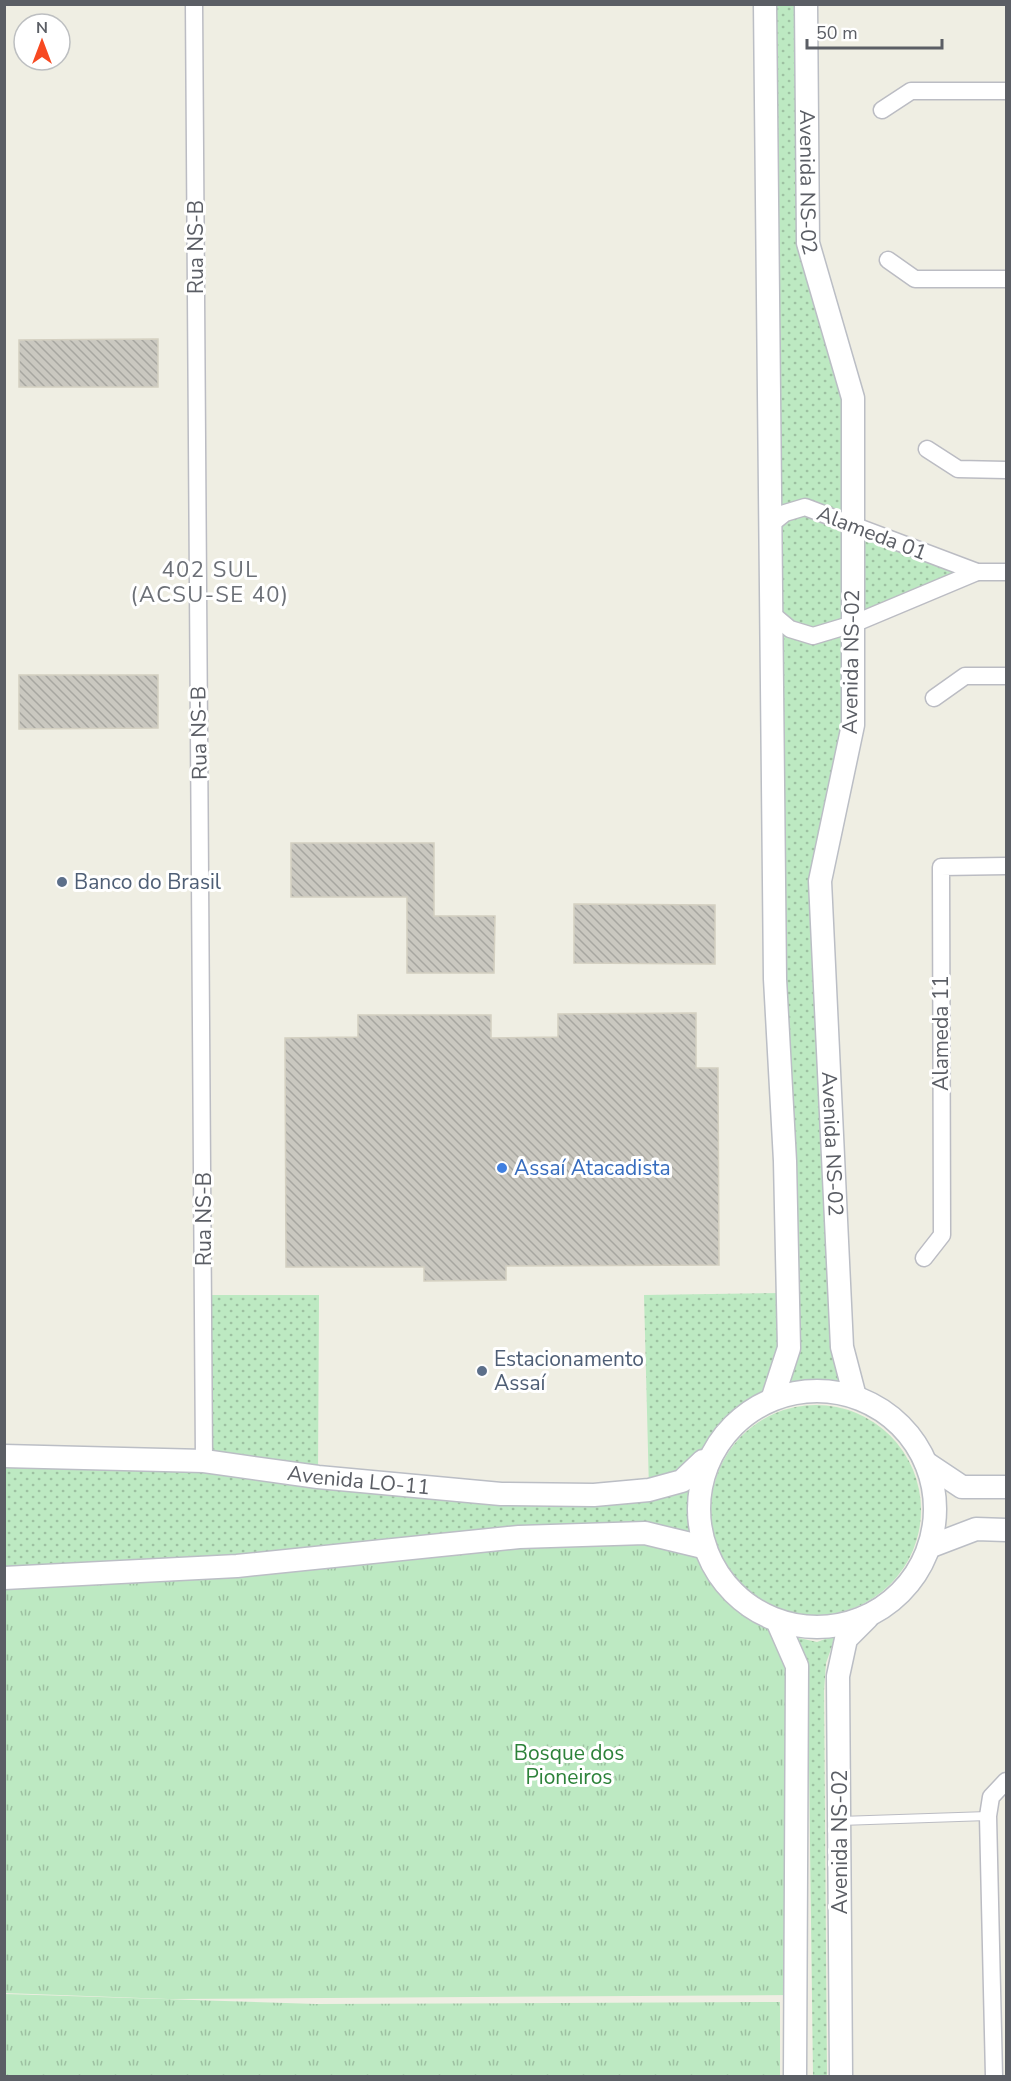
<svg xmlns="http://www.w3.org/2000/svg" width="1011" height="2081" viewBox="0 0 1011 2081" font-family="'Nunito Sans',sans-serif">
	<style>
		.grass { fill: url(#grass-dots) }
		.park { fill: url(#park-tufts) }
		.building { fill: url(#building-back-hatch); stroke: #d4d0c1; stroke-width: 1.5 }
		.lines { fill: none; stroke-linecap: round; stroke-linejoin: round }
		.lane-casing { stroke: #bbbcc3; stroke-width: 10 }
		.street-casing { stroke: #bbbcc3; stroke-width: 19 }
		.secondary-casing { stroke: #bbbec5; stroke-width: 25 }
		.lane { stroke: #fff; stroke-width: 8 }
		.street { stroke: #fff; stroke-width: 16 }
		.secondary { stroke: #fff; stroke-width: 22 }
		.service-dot { fill: #5c6f8a; stroke: #fff; stroke-width: 2 }
		.shop-dot { fill: #3f7fe0; stroke: #fff; stroke-width: 2 }
		.labels { text-anchor: middle; dominant-baseline: central; stroke-width: 6; stroke-linejoin: round; paint-order: stroke }
		.street-label { font-size: 21px; fill: #5b5e65; stroke: #fff }
		.service-label { font-size: 21px; fill: #4e5e75; stroke: #fff; text-anchor: start }
		.shop-label { font-size: 21px; fill: #366cbe; stroke: #fff; text-anchor: start }
		.park-label { font-size: 21px; fill: #2d823a; stroke: #fff }
		.neighbourhood-label { font-size: 22px; letter-spacing: 1.5px; fill: #6c7077; stroke: #fff }
	</style>
	<defs>
		<pattern id="grass-dots" width="8" height="8" patternUnits="userSpaceOnUse" patternTransform="scale(1.5)"><rect width="8" height="8" fill="#bde9c2"/><path d="M2 2h.1M6 6h.1" fill="none" stroke="#9dc0a1" stroke-width="1.8" stroke-linecap="round"/></pattern>
		<pattern id="park-tufts" width="24" height="20" patternUnits="userSpaceOnUse" patternTransform="scale(1.5)"><rect width="24" height="20" fill="#bde9c2"/><path d="M3 7l-1-3M5 7V3M7 7l1-3M15 17l-1-3M17 17v-4M19 17l1-3" fill="none" stroke="#9dc0a1"/></pattern>
		<pattern id="building-back-hatch" width="6" height="6" patternUnits="userSpaceOnUse" patternTransform="scale(1.5)"><rect width="6" height="6" fill="#cac8c0"/><path d="M-1 5l2 2M0 0l6 6M5-1l2 2" fill="none" stroke="#a7a6a0"/></pattern>
	</defs>
	<rect width="100%" height="100%" fill="#efeee3"/>
	<g class="grass">
		<path d="M 765,5 L 806,5 L 808,243 L 853,398 L 853,525 L 977,572 L 853,624 L 853,725 L 820,881 L 854,1393 L 774,1394 L 732,1425 L 703,1461 L 698,1511 L 703,1547 L 5,1578 L 4,1456 L 204,1461 L 204,1295 L 319,1295 L 318,1475 L 649,1490 L 644,1295 L 787,1293 Z"/>
		<circle cx="816" cy="1510" r="105"/>
		<path d="M 836,1635 L 826,1663 L 824,1691 L 827,2076 L 813,2076 L 808,1688 L 790,1636 L 817,1642 Z"/>
	</g>
	<g class="park">
		<path d="M 519,1537 L 703,1547 L 726,1585 L 779,1625 L 797,1666 L 794,1995 L 168,1999 L 5,1993 L 5,1578 Z"/>
		<path d="M 5,1994 L 316,2004 L 780,2002 L 780,2076 L 5,2076 Z"/>
	</g>
	<g class="building">
		<path d="M 158,339 L 158,387 L 19,387 L 19,340 Z"/>
		<path d="M 19,675 L 158,675 L 158,728 L 19,729 Z"/>
		<path d="M 291,843 L 434,843 L 434,916 L 495,916 L 494,973 L 407,973 L 407,897 L 291,897 Z"/>
		<path d="M 574,904 L 715,905 L 715,964 L 574,963 Z"/>
		<path d="M 696,1013 L 696,1068 L 718,1068 L 719,1265 L 506,1266 L 506,1280 L 424,1281 L 424,1267 L 286,1267 L 285,1038 L 358,1037 L 358,1015 L 491,1015 L 491,1038 L 558,1037 L 558,1014 Z"/>
	</g>
	<g class="lines">
		<defs>
			<path id="lane" d="M 840,1821 L 988,1816"/>
			<g id="street">
				<path d="M 194,4 L 204,1461"/>
				<path d="M 882,110 L 911,91 L 1006,91"/>
				<path d="M 888,260 L 915,279 L 1006,279"/>
				<path d="M 927,449 L 958,469 L 1006,470"/>
				<path d="M 770,525 L 785,513 L 805,507 L 977,572 L 1006,572"/>
				<path d="M 771,613 L 790,629 L 813,636 L 853,624 L 977,572"/>
				<path d="M 934,698 L 965,676 L 1006,676"/>
				<path d="M 924,1258 L 942,1235 L 941,867 L 1006,866"/>
				<path d="M 994,2076 L 988,1816 L 991,1797 L 1006,1781"/>
			</g>
			<g id="secondary">
				<path d="M 765,4 L 775,979 L 785,1161 L 789,1348 L 774,1394"/>
				<path id="s1" d="M 806,4 L 808,243 L 853,398 L 853,725 L 820,881 L 842,1347 L 854,1393"/>
				<circle cx="817" cy="1509" r="118"/>
				<path id="s2" d="M 4,1456 L 204,1461 L 318,1477 L 501,1494 L 594,1495 L 649,1490 L 682,1481 L 703,1461"/>
				<path d="M 926,1463 L 962,1487 L 1006,1487"/>
				<path d="M 934,1545 L 976,1529 L 1006,1530"/>
				<path d="M 4,1578 L 237,1566 L 519,1537 L 645,1533 L 703,1547"/>
				<path d="M 779,1625 L 797,1666 L 795,2076"/>
				<path d="M 841,2076 L 838,1676 L 846,1639 L 867,1618"/>
			</g>
		</defs>
		<use href="#lane" class="lane-casing"/>
		<use href="#street" class="street-casing"/>
		<use href="#secondary" class="secondary-casing"/>
		<use href="#lane" class="lane"/>
		<use href="#street" class="street"/>
		<use href="#secondary" class="secondary"/>
	</g>
	<g class="service-dot">
		<circle cx="62" cy="882" r="6"/>
		<circle cx="482" cy="1371" r="6"/>
	</g>
	<circle class="shop-dot" cx="502" cy="1168" r="6"/>
	<g class="labels">
		<g class="street-label">
			<text stroke="none"><textPath href="#s1" startOffset="178">Avenida NS-02</textPath></text>
			<text transform="translate(196 247) rotate(-90)">Rua NS-B</text>
			<text transform="translate(872 533) rotate(21)">Alameda 01</text>
			<text transform="translate(851 662) rotate(-89)">Avenida NS-02</text>
			<text transform="translate(199 733) rotate(-91)">Rua NS-B</text>
			<text transform="translate(941 1033) rotate(-90)">Alameda 11</text>
			<text stroke="none"><textPath href="#s1" startOffset="1150">Avenida NS-02</textPath></text>
			<text transform="translate(204 1219) rotate(-90)">Rua NS-B</text>
			<text stroke="none"><textPath href="#s2" startOffset="356">Avenida LO-11</textPath></text>
			<text transform="translate(840 1842) rotate(-90)">Avenida NS-02</text>
		</g>
		<g class="service-label">
			<text x="74" y="882">Banco do Brasil</text>
			<text x="494" y="1359">Estacionamento<tspan x="494" dy="24">Assaí</tspan></text>
		</g>
		<g class="shop-label">
			<text x="514" y="1168">Assaí Atacadista</text>
		</g>
		<g class="park-label">
			<text x="569" y="1753">Bosque dos<tspan x="569" dy="24">Pioneiros</tspan></text>
		</g>
		<g class="neighbourhood-label">
			<text x="210" y="570">402 SUL<tspan x="210" dy="25">(ACSU-SE 40)</tspan></text>
		</g>
	</g>
	<rect width="1011" height="2081" fill="none" stroke="#5b5e65" stroke-width="12"/>
	<g transform="translate(42 42)"><circle r="28" fill="#ffffff" stroke="#bdbfc1" stroke-width="1.5"/>
	<path d="M0-4.5L10 22L0 15L-10 22Z" fill="#f74921"/>
	<text y="-9" font-size="16" font-weight="bold" text-anchor="middle" fill="#5b5e65">N</text>
	</g>
	<path d="M807 39v9h135v-9" fill="none" stroke="#5b5e65" stroke-width="3"/>
	<text x="816" y="39" font-size="18" fill="#5b5e65" stroke="#ffffff" stroke-width="4.5" paint-order="stroke">50 m</text>
</svg>
